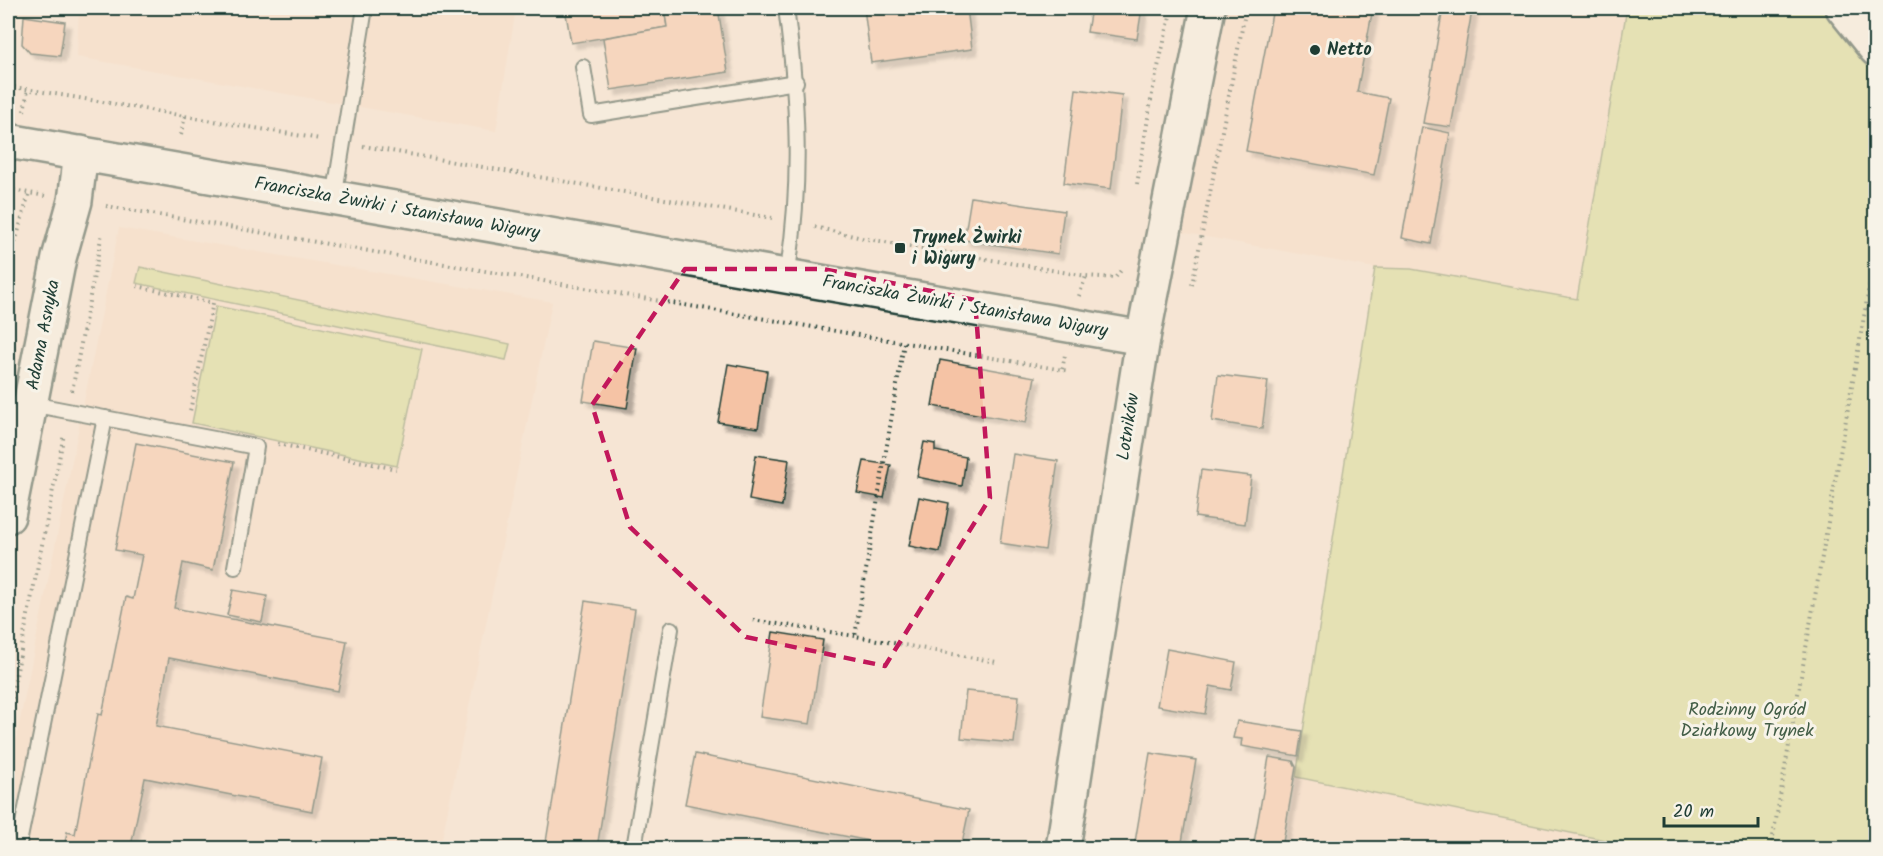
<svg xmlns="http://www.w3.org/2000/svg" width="1883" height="856" viewBox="0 0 1883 856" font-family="Kalam,sans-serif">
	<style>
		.built { fill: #f6dbc6 }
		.green { fill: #d0db8e; stroke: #788c61; stroke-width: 1.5 }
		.building { fill: #f5c3a5; stroke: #1f3d34; stroke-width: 1.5; filter: url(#shadow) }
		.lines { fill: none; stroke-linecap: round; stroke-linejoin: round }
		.lane-casing { stroke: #1f3d34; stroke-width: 18 }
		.secondary-casing { stroke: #1f3d34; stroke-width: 38 }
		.path { stroke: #1f3d34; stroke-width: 4; stroke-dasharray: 1.5 4.5; stroke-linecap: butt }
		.lane { stroke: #f7f3e8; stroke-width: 14 }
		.secondary { stroke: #f7f3e8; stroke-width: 33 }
		.marked { fill: none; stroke: #c2185b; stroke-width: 4.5; stroke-dasharray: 12 8; stroke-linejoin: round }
		.poi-dot { fill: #1f3d34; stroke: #f7f3e8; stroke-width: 2 }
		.labels { text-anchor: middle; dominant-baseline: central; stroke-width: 6; stroke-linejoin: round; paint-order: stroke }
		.poi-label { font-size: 18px; font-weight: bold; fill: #1f3d34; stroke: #f7f3e8; text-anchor: start }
		.street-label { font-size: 18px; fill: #1f3d34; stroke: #f7f3e8 }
		.park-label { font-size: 18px; fill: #425d46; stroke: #f7f3e8 }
	</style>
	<defs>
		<filter id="shadow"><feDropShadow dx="5.5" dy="5.5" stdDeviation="1.5" flood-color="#0004"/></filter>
	</defs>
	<rect width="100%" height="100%" fill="#f6e5d4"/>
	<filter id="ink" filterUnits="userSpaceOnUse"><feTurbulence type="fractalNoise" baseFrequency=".0167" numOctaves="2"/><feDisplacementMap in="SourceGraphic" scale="12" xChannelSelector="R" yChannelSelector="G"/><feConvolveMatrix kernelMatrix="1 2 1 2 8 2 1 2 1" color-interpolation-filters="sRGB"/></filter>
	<g filter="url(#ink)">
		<g class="built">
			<path d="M 79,8 L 516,8 L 496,131 L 77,57 Z"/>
			<path d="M 1224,8 L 1627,8 L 1577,299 L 1411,269 L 1375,268 L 1175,231 Z"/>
			<path d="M 119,228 L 552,302 L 440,848 L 8,848 L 8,780 Z"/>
			<path d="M 1296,777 L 1595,838 L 1644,848 L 1285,848 Z"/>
		</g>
		<g class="green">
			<path d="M 1627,8 L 1875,8 L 1875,848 L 1644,848 L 1296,777 L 1375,268 L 1411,269 L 1577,299 Z"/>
			<path d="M 140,267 L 510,344 L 506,360 L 136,283 Z"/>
			<path d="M 216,306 L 422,349 L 397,466 L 192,423 Z"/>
		</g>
		<g class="building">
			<path d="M 565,8 L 664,8 L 667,27 L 571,43 Z"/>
			<path d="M 664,8 L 718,8 L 728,72 L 611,90 L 603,38 L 667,27 Z"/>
			<path d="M 864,8 L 967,8 L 972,49 L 871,63 Z"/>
			<path d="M 1091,8 L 1142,8 L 1137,39 L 1087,32 Z"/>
			<path d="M 1273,8 L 1373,8 L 1357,92 L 1389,98 L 1374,175 L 1246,151 Z"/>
			<path d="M 1443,8 L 1472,11 L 1451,127 L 1423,123 Z"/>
			<path d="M 24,16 L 65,22 L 60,56 L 30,53 L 22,44 Z"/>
			<path d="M 1076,89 L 1122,95 L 1111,189 L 1064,183 Z"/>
			<path d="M 1422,127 L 1450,133 L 1431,244 L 1402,238 Z"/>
			<path d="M 971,197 L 1064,211 L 1058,254 L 964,240 Z"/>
			<path d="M 593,341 L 637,348 L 627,408 L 583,401 Z"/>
			<path d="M 940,360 L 1035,377 L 1026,423 L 932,406 Z"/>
			<path d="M 728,364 L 767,371 L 758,428 L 718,422 Z"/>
			<path d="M 1218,375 L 1268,381 L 1262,429 L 1212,421 Z"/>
			<path d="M 924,442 L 935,444 L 935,451 L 966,457 L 962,486 L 917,477 Z"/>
			<path d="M 136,443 L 234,462 L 213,570 L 183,563 L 174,608 L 347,641 L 338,691 L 169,658 L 156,726 L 322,758 L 312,811 L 145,778 L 131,846 L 145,848 L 64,848 L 67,832 L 75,834 L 98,714 L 102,715 L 126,597 L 133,599 L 142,555 L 115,550 Z"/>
			<path d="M 1013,454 L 1058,461 L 1045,550 L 1000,543 Z"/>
			<path d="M 756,455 L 789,460 L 782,506 L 749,500 Z"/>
			<path d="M 864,461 L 891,465 L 884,498 L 857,493 Z"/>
			<path d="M 1201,470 L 1251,476 L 1245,524 L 1195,517 Z"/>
			<path d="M 919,497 L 949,503 L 940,552 L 909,546 Z"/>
			<path d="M 233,590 L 267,596 L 262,622 L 227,615 Z"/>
			<path d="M 585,601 L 635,609 L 597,848 L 545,848 Z"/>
			<path d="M 773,632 L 823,640 L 810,724 L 760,717 Z"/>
			<path d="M 1167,649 L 1236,662 L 1231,690 L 1210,686 L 1205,714 L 1157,706 Z"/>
			<path d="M 966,691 L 1019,696 L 1014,743 L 961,738 Z"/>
			<path d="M 1237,721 L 1302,731 L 1298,756 L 1241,746 L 1242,739 L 1233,738 Z"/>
			<path d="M 1150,753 L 1196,760 L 1181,848 L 1134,848 Z"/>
			<path d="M 695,754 L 969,810 L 961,848 L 904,848 L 685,804 Z"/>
			<path d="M 1269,757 L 1293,761 L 1296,767 L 1282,848 L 1253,848 Z"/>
			<path d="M 1303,842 L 1344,848 L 1301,848 Z"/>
			<path d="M 1403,842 L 1444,848 L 1402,848 Z"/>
		</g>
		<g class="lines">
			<defs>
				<g id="lane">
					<path d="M 786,8 C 798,98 802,186 787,276"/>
					<path d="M 583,67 L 591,115 L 796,82"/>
					<path d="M 334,198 L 365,8"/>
					<path d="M 31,404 L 256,447 L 235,567"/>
					<path d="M 18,848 L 105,418"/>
					<path d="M 634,848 L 671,629"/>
				</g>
				<g id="secondary">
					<path d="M 1843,8 L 1876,49"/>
					<path d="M 8,141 L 1143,338"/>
					<path d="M 8,516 L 59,258 L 75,201 L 81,153"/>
					<path d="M 1063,848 L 1143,338 L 1208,8"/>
				</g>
			</defs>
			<use href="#lane" class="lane-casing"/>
			<use href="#secondary" class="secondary-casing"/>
			<g class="path">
				<path d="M 8,86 L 320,139"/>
				<path d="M 24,111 L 28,89"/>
				<path d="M 181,135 L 185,116"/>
				<path d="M 363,146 L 772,218"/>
				<path d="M 9,177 L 11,190"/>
				<path d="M 1137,184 L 1153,88 L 1172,8"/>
				<path d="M 8,189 L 45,196"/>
				<path d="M 106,206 L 1069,371"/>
				<path d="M 815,227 L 862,238 L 1086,276 L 1115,278 L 1122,269"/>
				<path d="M 1192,285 L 1246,8"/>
				<path d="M 137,286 L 213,303 L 190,411"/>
				<path d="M 8,290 L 14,247 L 29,193"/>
				<path d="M 1079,296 L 1086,276"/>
				<path d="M 904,343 L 855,636 L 996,662"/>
				<path d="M 1062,369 L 1065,355"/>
				<path d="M 72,391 L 102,233"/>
				<path d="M 278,444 L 396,469"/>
				<path d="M 753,620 L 855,636"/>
				<path d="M 8,716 L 64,434"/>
				<path d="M 1771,848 L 1876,248"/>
			</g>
			<use href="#lane" class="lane"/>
			<use href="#secondary" class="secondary"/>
		</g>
	</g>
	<path d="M0 0H1883V856H0ZM 685,269 L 823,269 L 975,300 L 990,498 L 885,666 L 746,637 L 630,527 L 592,405 Z" fill="#f6e5d4" fill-opacity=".55" fill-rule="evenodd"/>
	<path class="marked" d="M 685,269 L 823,269 L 975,300 L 990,498 L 885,666 L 746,637 L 630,527 L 592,405 Z"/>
	<g class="poi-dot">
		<circle cx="1315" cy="50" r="6"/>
		<rect x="894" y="242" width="12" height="12" rx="3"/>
	</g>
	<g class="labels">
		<g class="poi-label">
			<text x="1327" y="50">Netto</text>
			<text x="912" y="238">Trynek Żwirki<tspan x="912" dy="21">i Wigury</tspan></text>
		</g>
		<g class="street-label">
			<text transform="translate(397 209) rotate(10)">Franciszka Żwirki i Stanisława Wigury</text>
			<text transform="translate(965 307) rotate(10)">Franciszka Żwirki i Stanisława Wigury</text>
			<text transform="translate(44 335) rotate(-79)">Adama Asnyka</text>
			<text transform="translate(1129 427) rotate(-81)">Lotników</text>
		</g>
		<g class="park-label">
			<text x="1747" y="710">Rodzinny Ogród<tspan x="1747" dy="21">Działkowy Trynek</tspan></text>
		</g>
	</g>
	<rect width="1883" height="856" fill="none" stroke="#f7f3e8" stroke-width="30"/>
	<rect x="15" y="15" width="1853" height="826" fill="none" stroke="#1f3d34" stroke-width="2" filter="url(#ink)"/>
	<path d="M1664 817v9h94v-9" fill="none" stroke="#1f3d34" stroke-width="3"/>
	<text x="1673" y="817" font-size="18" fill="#1f3d34" stroke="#f7f3e8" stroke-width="4.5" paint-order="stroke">20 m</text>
</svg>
